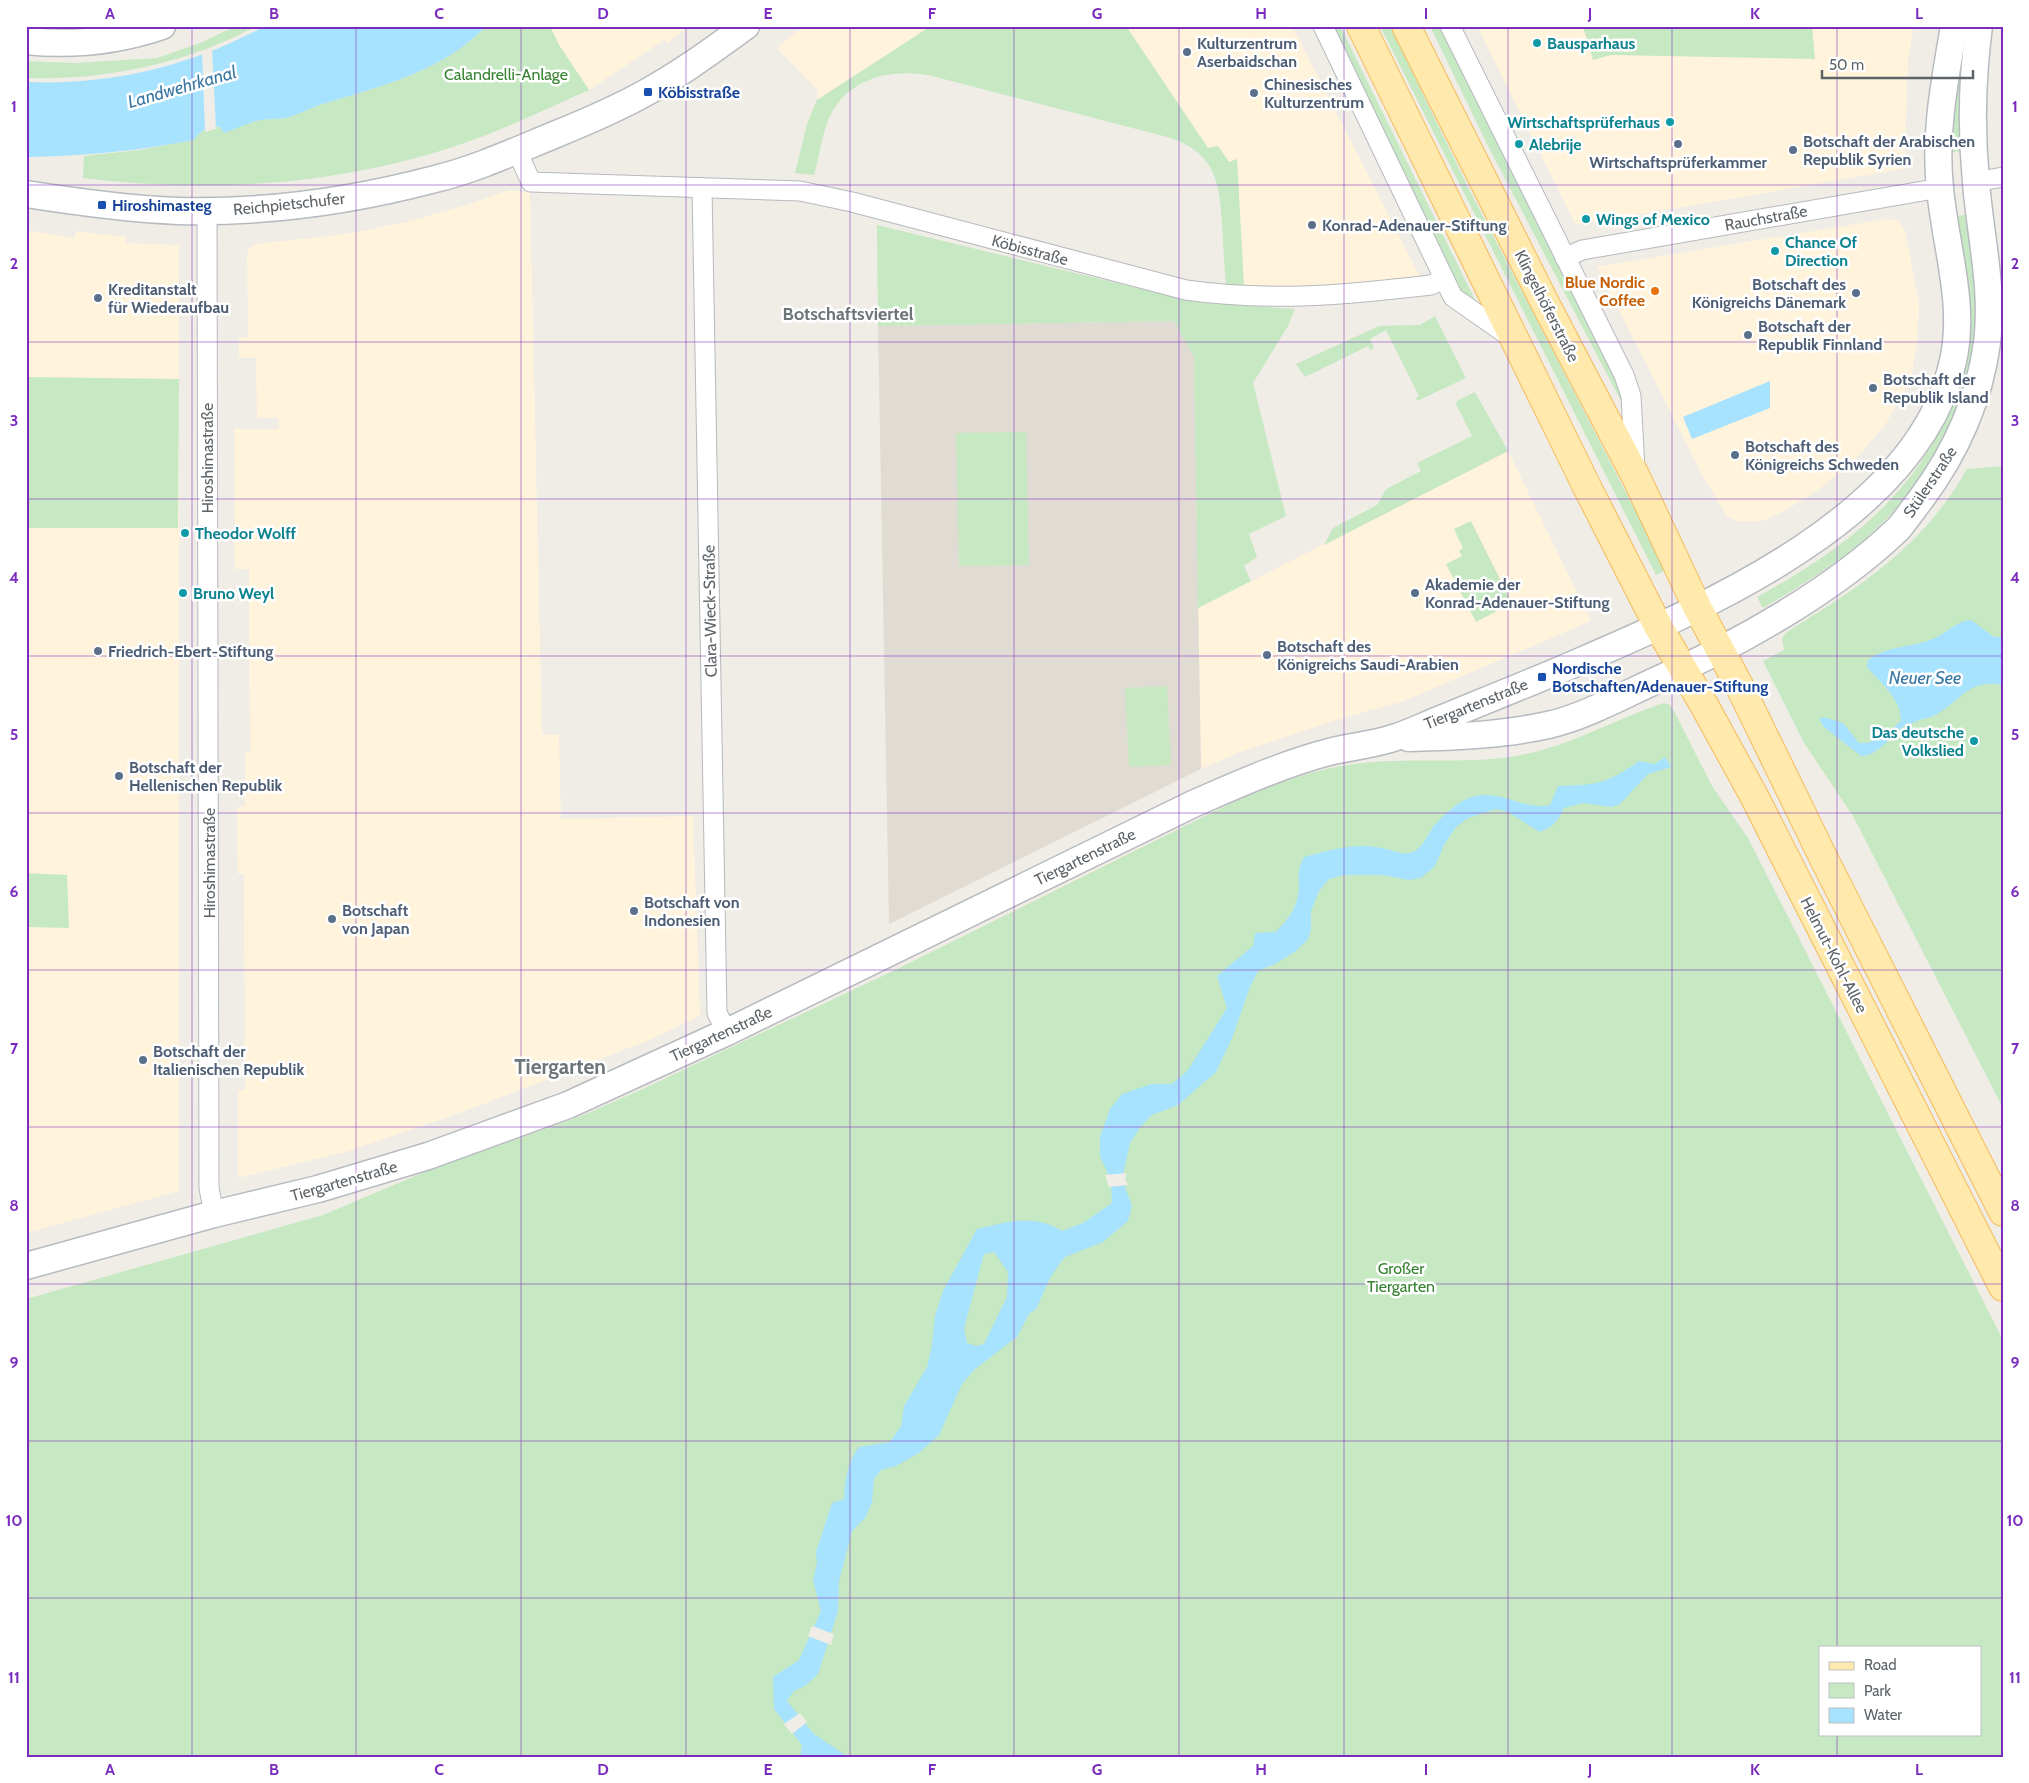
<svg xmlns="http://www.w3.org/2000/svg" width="2029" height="1783" viewBox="0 0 2029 1783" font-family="Cabin,sans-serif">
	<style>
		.commercial { fill: #fff3dc }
		.education { fill: #e0dcd4 }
		.green { fill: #c6e8c2; fill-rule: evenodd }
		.water { fill: #a7e2ff; fill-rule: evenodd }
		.pier { fill: #f0ede6 }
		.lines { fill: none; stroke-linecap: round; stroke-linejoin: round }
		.stream { stroke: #a7e2ff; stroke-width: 6 }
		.street-casing { stroke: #b6b9bd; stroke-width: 21 }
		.secondary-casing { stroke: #b7bbc0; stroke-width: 29 }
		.primary-casing { stroke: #f6ba59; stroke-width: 30 }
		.street { stroke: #fff; stroke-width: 19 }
		.secondary { stroke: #fff; stroke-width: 26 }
		.primary { stroke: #ffe9ac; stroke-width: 28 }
		.grid { fill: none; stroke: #7b2cbf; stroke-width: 1; stroke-opacity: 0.55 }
		.culture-dot { fill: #0f9aa8; stroke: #fff; stroke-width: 2 }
		.service-dot { fill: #5c6f8a; stroke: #fff; stroke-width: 2 }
		.transit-dot { fill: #1a4fb4; stroke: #fff; stroke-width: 2 }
		.food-dot { fill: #e8710a; stroke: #fff; stroke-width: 2 }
		.labels { text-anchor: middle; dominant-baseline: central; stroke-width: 5; stroke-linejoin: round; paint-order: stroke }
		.service-label { font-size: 16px; font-weight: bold; fill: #4e5e75; stroke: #fff; text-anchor: start }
		.culture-label { font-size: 16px; font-weight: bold; fill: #0d838f; stroke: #fff; text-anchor: start }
		.park-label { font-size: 16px; fill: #368231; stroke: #fff }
		.transit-label { font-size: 16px; font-weight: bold; fill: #164399; stroke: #fff; text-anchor: start }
		.street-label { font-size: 16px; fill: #5d6367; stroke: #fff }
		.food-label { font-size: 16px; font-weight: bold; fill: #c56008; stroke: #fff; text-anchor: end }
		.water-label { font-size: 18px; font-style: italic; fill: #3a78a3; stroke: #fff }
		.neighbourhood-label { font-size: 18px; font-weight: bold; fill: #6e7579; stroke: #fff }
		.district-label { font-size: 21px; font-weight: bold; fill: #6e7579; stroke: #fff }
		.neatline { fill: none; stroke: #7b2cbf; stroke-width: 2 }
		.grid-label { font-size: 16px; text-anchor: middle; font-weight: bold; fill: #7b2cbf }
	</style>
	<rect width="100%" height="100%" fill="#f0ede6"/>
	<g class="commercial">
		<path d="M 550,26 L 688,26 L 667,44 L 664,40 L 589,90 L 559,45 Z"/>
		<path d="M 804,26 L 931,26 L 817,100 L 818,90 L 777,48 Z"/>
		<path d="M 1126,26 L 1292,26 L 1420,277 L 1324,287 L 1244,287 L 1237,159 L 1229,162 L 1218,146 L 1208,148 Z"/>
		<path d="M 1477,26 L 1914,26 L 1908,59 L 1904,169 L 1576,225 Z"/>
		<path d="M 510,190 L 530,193 L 542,734 L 559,735 L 561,819 L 693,816 L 700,1016 L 647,1041 L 465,1111 L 349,1151 L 238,1178 L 238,1090 L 245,1090 L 244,874 L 238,874 L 237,807 L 245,806 L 245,752 L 250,752 L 249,585 L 249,569 L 235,569 L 234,429 L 279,429 L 278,418 L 257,418 L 256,358 L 239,358 L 239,338 L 248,337 L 247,254 L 251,246 L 256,244 L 347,234 L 406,222 L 467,205 Z"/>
		<path d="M 1886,219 L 1898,220 L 1905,231 L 1919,303 L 1917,344 L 1910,383 L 1885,425 L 1854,461 L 1818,490 L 1786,510 L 1762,521 L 1739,522 L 1727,516 L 1704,478 L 1597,267 Z"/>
		<path d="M 26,230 L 75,238 L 75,231 L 126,237 L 126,243 L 179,245 L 179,1191 L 26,1233 Z"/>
		<path d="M 1508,451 L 1591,621 L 1404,701 L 1333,721 L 1238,753 L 1201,769 L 1198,608 Z"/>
	</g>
	<path class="education" d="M 1174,321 L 1194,357 L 1201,769 L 889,924 L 878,326 Z"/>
	<g class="green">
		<path d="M 236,26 L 256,26 C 190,63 102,81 26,78 L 26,61 L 76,63 L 157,58 L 200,43 Z"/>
		<path d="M 486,26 L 550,26 L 559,45 L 589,90 C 553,106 518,123 481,137 C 353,185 217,194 83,178 L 84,156 L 139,150 L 194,140 C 200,131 209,125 220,127 L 224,133 C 234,129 245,124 256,121 C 267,118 279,120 290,117 C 302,113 314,106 326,103 C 384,85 442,72 486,26 Z"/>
		<path d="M 931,26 L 1126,26 L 1208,148 L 1218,146 L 1229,162 L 1237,159 L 1244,287 L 1226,284 C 1224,264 1223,243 1222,223 C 1219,180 1215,154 1171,138 L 928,75 C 892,69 852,77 832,112 C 822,130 820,155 814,175 L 795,173 L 807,124 L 817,100 Z"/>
		<path d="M 1332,26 L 1340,26 L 1479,308 L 1462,297 Z"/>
		<path d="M 1380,26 L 1390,26 L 1468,187 L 1666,570 L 1656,575 Z"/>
		<path d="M 1430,26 L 1440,26 L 1618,379 L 1623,401 L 1622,403 L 1487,144 Z"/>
		<path d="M 1583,26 L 1812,26 L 1815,59 L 1611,55 L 1593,60 Z"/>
		<path d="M 1971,26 L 1964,151 L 1949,152 L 1952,72 Z"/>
		<path d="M 1968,214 C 1972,252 1978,290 1976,328 C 1974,366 1964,396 1948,430 C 1906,518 1845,560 1763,608 L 1757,597 C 1851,546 1936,480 1961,370 L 1953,217 Z"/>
		<path d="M 877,225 L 1195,302 L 1295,309 L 1288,326 L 1253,383 L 1286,516 L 1249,534 L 1257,557 L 1244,566 L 1251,581 L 1198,608 L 1194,357 L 1174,321 L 878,326 Z"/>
		<path d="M 1435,316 L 1466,378 L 1417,401 L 1416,398 L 1419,396 L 1386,330 L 1370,339 L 1374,348 L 1370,350 L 1368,346 L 1305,377 L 1296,364 L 1379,326 L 1420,325 Z"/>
		<path d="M 26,377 L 179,379 L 178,528 L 26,528 Z"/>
		<path d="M 1475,392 L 1508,451 L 1324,545 L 1333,528 L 1377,505 L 1386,489 L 1421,471 L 1417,463 L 1472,436 L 1455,402 Z"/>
		<path d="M 1026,432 L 1029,565 L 959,566 L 956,433 Z"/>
		<path d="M 2003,466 L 2003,1108 L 1853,816 L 1804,743 L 1763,661 L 1784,650 L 1782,638 L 1787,632 C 1862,585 1922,548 1967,469 Z"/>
		<path d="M 1471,521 L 1512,603 L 1476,622 L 1446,564 L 1462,556 L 1459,551 L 1463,548 L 1454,529 Z"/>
		<path d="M 1167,686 L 1171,765 L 1129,767 L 1125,688 Z"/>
		<path d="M 1664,703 L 1670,705 L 1674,711 L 1712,786 L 1748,838 L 2003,1340 L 2003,1757 L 26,1757 L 26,1299 L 323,1215 L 427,1171 L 579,1117 L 645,1088 L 893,971 L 1221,808 C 1263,788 1308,770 1355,764 C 1406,757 1459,764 1510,757 C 1566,749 1612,720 1664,703 ZM 1820,1647 L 1980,1647 L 1980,1734 L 1820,1734 Z"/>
		<path d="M 26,873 L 67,875 L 69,928 L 26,927 Z"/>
	</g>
	<g class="water">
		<path d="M 265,26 L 486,26 C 442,72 384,85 326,103 C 314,106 302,113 290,117 C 279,120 267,118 256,121 C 245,125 234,129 224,133 L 220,127 C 209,125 200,131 194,140 C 137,151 85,156 26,157 L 26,82 C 109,86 192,66 265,26 Z"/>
		<path d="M 1770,381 L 1770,408 L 1692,439 L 1683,417 Z"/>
		<path d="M 1971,620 L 1994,637 L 2003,637 L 2003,685 C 1969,678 1961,700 1937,714 C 1928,720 1920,717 1908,726 L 1901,720 C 1901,699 1881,683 1867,667 L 1868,660 C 1887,645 1915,648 1937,637 C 1949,631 1957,621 1971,620 Z"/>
		<path d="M 1824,717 L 1843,723 L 1859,743 L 1868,743 L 1885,734 L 1890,739 C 1882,747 1872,756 1861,756 L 1824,727 L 1819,719 Z"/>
		<path d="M 1665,757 L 1671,767 L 1648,774 L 1620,804 L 1612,807 L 1583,803 L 1564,808 C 1558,821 1553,827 1540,832 L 1508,812 L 1496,809 L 1468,818 L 1456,827 L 1444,845 L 1435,866 L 1421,878 L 1409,880 L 1382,875 L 1344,875 L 1329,879 L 1319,891 L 1311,911 L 1311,929 L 1308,939 L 1296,951 L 1277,963 L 1258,971 L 1250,987 L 1232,1038 L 1216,1072 L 1178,1105 L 1152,1115 L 1141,1126 L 1130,1143 L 1122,1179 L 1132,1206 L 1128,1221 L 1103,1242 L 1065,1257 L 1060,1263 L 1050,1278 L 1036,1309 L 1029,1314 L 1017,1337 L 975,1369 L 962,1384 L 939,1435 L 919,1453 L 896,1466 L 881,1470 L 874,1479 L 872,1502 L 866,1517 L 852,1531 L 839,1581 L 838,1611 L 818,1674 L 805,1686 L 794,1691 L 787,1701 L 814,1734 L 848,1757 L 800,1757 L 802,1745 L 774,1709 L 773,1677 L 799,1660 L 821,1611 L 813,1580 L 817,1563 L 816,1552 L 832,1503 L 844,1499 C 845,1480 847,1463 859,1447 L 890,1442 L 901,1426 L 904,1406 L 927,1367 L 932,1345 L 935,1316 L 943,1291 L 977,1229 C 1009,1222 1032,1213 1062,1231 L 1083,1223 L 1112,1203 L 1111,1181 L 1100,1156 L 1100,1137 L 1110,1109 L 1122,1094 L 1151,1084 L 1172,1084 L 1188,1070 L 1227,1008 L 1217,976 L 1253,946 L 1255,933 L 1276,932 C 1286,921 1296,910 1298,895 C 1301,879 1295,873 1304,857 C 1330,850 1355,842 1382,848 C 1394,850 1404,857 1415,851 C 1423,847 1428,834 1433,827 C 1442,816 1459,801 1472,797 C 1501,788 1523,811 1550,805 L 1558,786 C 1596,785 1607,784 1639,761 L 1655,764 ZM 994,1252 L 1008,1272 L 1007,1297 L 984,1344 L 976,1346 L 967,1343 L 964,1328 L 984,1254 Z"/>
	</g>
	<g class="pier">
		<path d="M 212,48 L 216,129 L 205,132 L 202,52 Z"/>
		<path d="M 1127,1173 L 1125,1179 L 1128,1185 L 1109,1187 L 1105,1175 Z"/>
		<path d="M 812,1626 L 834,1634 L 831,1645 L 808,1636 Z"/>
		<path d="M 800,1713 L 807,1722 L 792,1734 L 784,1724 Z"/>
	</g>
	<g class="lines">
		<path class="stream" d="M 1887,737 L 1903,723"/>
		<defs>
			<g id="street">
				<path d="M 1323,26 L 1453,297 L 1513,339"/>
				<path d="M 1450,26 L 1624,375 L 1631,396 L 1635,469"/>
				<path d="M 517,151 L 531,182 L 800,191 L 852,202 L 1186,290 C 1273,302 1345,295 1431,285 L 1444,279"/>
				<path d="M 1975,182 L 2003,177"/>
				<path d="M 702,188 L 717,1013 L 727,1032"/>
				<path d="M 207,211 L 209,1188 L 214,1214"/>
				<path d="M 1565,258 L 1582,250 L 1940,188"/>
			</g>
			<g id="secondary">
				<path d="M 26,41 C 73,46 118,41 162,26"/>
				<path d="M 26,194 C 77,202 127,209 178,211 C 264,213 352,201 435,179 C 476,169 515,151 554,135 C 586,122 617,109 647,92 C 682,73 714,49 746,26"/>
				<path d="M 1409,738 C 1455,737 1503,735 1548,725 C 1584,717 1624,695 1657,680 C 1739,644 1833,591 1898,529 C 1906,520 1913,509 1921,499 C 1956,452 1979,401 1987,343 C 1994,289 1980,235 1976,182 C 1971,130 1972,78 1979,26"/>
				<path d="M 26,1266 L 214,1214 L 318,1189 L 428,1156 L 568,1105 L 727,1032 L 1195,803 C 1239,784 1283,764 1329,752 C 1349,747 1370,745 1390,739 C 1408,734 1425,725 1443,718 C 1479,703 1516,688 1553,673 C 1689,614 1918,523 1953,361 C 1966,304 1945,245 1940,188 C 1934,133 1945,80 1954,26"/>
			</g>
			<g id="primary">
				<path d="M 1361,26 L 1587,487 L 1658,626 L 1704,705 L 1754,796 L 2003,1287"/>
				<path d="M 1406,26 L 1546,305 L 1636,477 L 1697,607 L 1742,691 L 1825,861 L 2003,1212"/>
			</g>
		</defs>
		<use href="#street" class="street-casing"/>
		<use href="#secondary" class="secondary-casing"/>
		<use href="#primary" class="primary-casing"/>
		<use href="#street" class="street"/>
		<use href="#secondary" class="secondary"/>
		<use href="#primary" class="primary"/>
	</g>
	<path class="grid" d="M 192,26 L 192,1757M 356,26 L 356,1757M 521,26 L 521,1757M 686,26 L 686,1757M 850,26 L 850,1757M 1014,26 L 1014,1757M 1179,26 L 1179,1757M 1344,26 L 1344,1757M 1508,26 L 1508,1757M 1672,26 L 1672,1757M 1837,26 L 1837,1647M 26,185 L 2003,185M 26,342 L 2003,342M 26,499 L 2003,499M 26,656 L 2003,656M 26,813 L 2003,813M 26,970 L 2003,970M 26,1127 L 2003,1127M 26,1284 L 2003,1284M 26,1441 L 2003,1441M 26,1598 L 2003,1598M 1837,1734 L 1837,1757"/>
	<g class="culture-dot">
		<circle cx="1537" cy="43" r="5"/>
		<circle cx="1670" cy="122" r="5"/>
		<circle cx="1519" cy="144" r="5"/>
		<circle cx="1586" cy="219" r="5"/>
		<circle cx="1775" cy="251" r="5"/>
		<circle cx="185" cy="533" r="5"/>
		<circle cx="183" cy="593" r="5"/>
		<circle cx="1974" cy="741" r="5"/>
	</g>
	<g class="service-dot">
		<circle cx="1187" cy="52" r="5"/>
		<circle cx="1254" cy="93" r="5"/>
		<circle cx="1678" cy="144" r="5"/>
		<circle cx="1793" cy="150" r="5"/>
		<circle cx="1312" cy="225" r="5"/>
		<circle cx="1856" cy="293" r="5"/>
		<circle cx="98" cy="298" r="5"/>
		<circle cx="1748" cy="335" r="5"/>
		<circle cx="1873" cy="388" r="5"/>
		<circle cx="1735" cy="455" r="5"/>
		<circle cx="1415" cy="593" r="5"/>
		<circle cx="98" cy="651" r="5"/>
		<circle cx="1267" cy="655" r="5"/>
		<circle cx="119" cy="776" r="5"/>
		<circle cx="634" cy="911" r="5"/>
		<circle cx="332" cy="919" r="5"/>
		<circle cx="143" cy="1060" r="5"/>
	</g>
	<g class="transit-dot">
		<rect x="643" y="87" width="10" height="10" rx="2.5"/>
		<rect x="97" y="200" width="10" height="10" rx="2.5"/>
		<rect x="1537" y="672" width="10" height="10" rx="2.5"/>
	</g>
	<circle class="food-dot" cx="1655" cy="291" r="5"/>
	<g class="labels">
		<g class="service-label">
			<text x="1197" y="43">Kulturzentrum<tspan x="1197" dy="18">Aserbaidschan</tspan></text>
			<text x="1264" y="84">Chinesisches<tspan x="1264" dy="18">Kulturzentrum</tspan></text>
			<text x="1803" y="141">Botschaft der Arabischen<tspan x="1803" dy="18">Republik Syrien</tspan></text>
			<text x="1678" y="162" text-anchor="middle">Wirtschaftsprüferkammer</text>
			<text x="1322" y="225">Konrad-Adenauer-Stiftung</text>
			<text x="1846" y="284" text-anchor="end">Botschaft des<tspan x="1846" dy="18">Königreichs Dänemark</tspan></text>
			<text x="108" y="289">Kreditanstalt<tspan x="108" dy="18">für Wiederaufbau</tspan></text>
			<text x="1758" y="326">Botschaft der<tspan x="1758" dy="18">Republik Finnland</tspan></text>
			<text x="1883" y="379">Botschaft der<tspan x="1883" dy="18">Republik Island</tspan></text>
			<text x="1745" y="446">Botschaft des<tspan x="1745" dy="18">Königreichs Schweden</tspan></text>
			<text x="1425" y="584">Akademie der<tspan x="1425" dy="18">Konrad-Adenauer-Stiftung</tspan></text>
			<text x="1277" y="646">Botschaft des<tspan x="1277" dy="18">Königreichs Saudi-Arabien</tspan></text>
			<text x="108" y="651">Friedrich-Ebert-Stiftung</text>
			<text x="129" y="767">Botschaft der<tspan x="129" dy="18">Hellenischen Republik</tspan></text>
			<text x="644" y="902">Botschaft von<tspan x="644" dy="18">Indonesien</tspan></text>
			<text x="342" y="910">Botschaft<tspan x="342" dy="18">von Japan</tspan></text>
			<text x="153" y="1051">Botschaft der<tspan x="153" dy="18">Italienischen Republik</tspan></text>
		</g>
		<g class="culture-label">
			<text x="1547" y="43">Bausparhaus</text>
			<text x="1660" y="122" text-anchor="end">Wirtschaftsprüferhaus</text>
			<text x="1529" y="144">Alebrije</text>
			<text x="1596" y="219">Wings of Mexico</text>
			<text x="1785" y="242">Chance Of<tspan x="1785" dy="18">Direction</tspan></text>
			<text x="195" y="533">Theodor Wolff</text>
			<text x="193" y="593">Bruno Weyl</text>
			<text x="1964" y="732" text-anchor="end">Das deutsche<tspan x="1964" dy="18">Volkslied</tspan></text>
		</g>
		<g class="park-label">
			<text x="506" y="74">Calandrelli-Anlage</text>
			<text x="1401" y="1268">Großer<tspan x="1401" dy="18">Tiergarten</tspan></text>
		</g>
		<g class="transit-label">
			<text x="658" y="92">Köbisstraße</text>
			<text x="112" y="205">Hiroshimasteg</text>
			<text x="1552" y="668">Nordische<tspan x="1552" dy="18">Botschaften/Adenauer-Stiftung</tspan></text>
		</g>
		<g class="street-label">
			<text transform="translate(289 204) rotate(-6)">Reichpietschufer</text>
			<text transform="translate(1766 218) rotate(-10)">Rauchstraße</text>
			<text transform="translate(1030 250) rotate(15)">Köbisstraße</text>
			<text transform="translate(1547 306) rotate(63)">Klingelhöferstraße</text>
			<text transform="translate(207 458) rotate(-90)">Hiroshimastraße</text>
			<text transform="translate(1930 482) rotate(-56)">Stülerstraße</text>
			<text transform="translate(710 611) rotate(-91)">Clara-Wieck-Straße</text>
			<text transform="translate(1476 704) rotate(-22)">Tiergartenstraße</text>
			<text transform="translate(1085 857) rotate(-26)">Tiergartenstraße</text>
			<text transform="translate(209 863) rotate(-90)">Hiroshimastraße</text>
			<text transform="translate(1834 955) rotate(63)">Helmut-Kohl-Allee</text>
			<text transform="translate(721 1034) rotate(-25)">Tiergartenstraße</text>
			<text transform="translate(344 1181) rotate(-16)">Tiergartenstraße</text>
		</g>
		<g class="food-label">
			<text x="1645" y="282">Blue Nordic<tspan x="1645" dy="18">Coffee</tspan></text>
		</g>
		<g class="water-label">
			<text transform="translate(182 87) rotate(-16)">Landwehrkanal</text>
			<text x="1925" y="678">Neuer See</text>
		</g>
		<g class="neighbourhood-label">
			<text x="848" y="314">Botschaftsviertel</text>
		</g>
		<g class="district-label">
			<text x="560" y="1066">Tiergarten</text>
		</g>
	</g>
	<rect width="2029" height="1783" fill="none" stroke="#ffffff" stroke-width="55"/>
	<rect x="1819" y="1646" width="162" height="90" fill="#ffffff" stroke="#bec1c2"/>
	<rect x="1829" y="1662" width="25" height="8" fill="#ffe9ac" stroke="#bec1c2"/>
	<text x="1864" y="1670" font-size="15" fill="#5d6367">Road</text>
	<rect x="1829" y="1683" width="25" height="15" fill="#c6e8c2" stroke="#bec1c2"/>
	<text x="1864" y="1696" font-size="15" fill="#5d6367">Park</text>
	<rect x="1829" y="1708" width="25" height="15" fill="#a7e2ff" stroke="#bec1c2"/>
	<text x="1864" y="1720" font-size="15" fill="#5d6367">Water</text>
	<path d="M1822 70v8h151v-8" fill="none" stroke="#5d6367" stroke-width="2.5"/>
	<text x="1829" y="70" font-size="15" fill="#5d6367" stroke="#ffffff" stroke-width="4" paint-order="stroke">50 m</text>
	<rect x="28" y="28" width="1974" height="1728" class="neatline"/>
	<g class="grid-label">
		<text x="110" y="19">A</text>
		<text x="274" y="19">B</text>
		<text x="439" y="19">C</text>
		<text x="603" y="19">D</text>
		<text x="768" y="19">E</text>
		<text x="932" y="19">F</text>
		<text x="1097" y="19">G</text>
		<text x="1261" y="19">H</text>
		<text x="1426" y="19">I</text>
		<text x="1590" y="19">J</text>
		<text x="1755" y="19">K</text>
		<text x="1919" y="19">L</text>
		<text x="14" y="112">1</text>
		<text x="2015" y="112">1</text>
		<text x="14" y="269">2</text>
		<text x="2015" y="269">2</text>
		<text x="14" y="426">3</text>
		<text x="2015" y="426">3</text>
		<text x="14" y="583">4</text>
		<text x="2015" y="583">4</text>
		<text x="14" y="740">5</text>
		<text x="2015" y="740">5</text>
		<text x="14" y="897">6</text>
		<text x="2015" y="897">6</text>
		<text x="14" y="1054">7</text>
		<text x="2015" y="1054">7</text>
		<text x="14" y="1211">8</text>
		<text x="2015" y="1211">8</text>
		<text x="14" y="1368">9</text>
		<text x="2015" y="1368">9</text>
		<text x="14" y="1526">10</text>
		<text x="2015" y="1526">10</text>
		<text x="14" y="1683">11</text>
		<text x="2015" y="1683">11</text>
		<text x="110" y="1775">A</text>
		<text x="274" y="1775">B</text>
		<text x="439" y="1775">C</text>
		<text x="603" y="1775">D</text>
		<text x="768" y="1775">E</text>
		<text x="932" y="1775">F</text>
		<text x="1097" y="1775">G</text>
		<text x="1261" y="1775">H</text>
		<text x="1426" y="1775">I</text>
		<text x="1590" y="1775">J</text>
		<text x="1755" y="1775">K</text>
		<text x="1919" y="1775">L</text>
	</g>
</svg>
